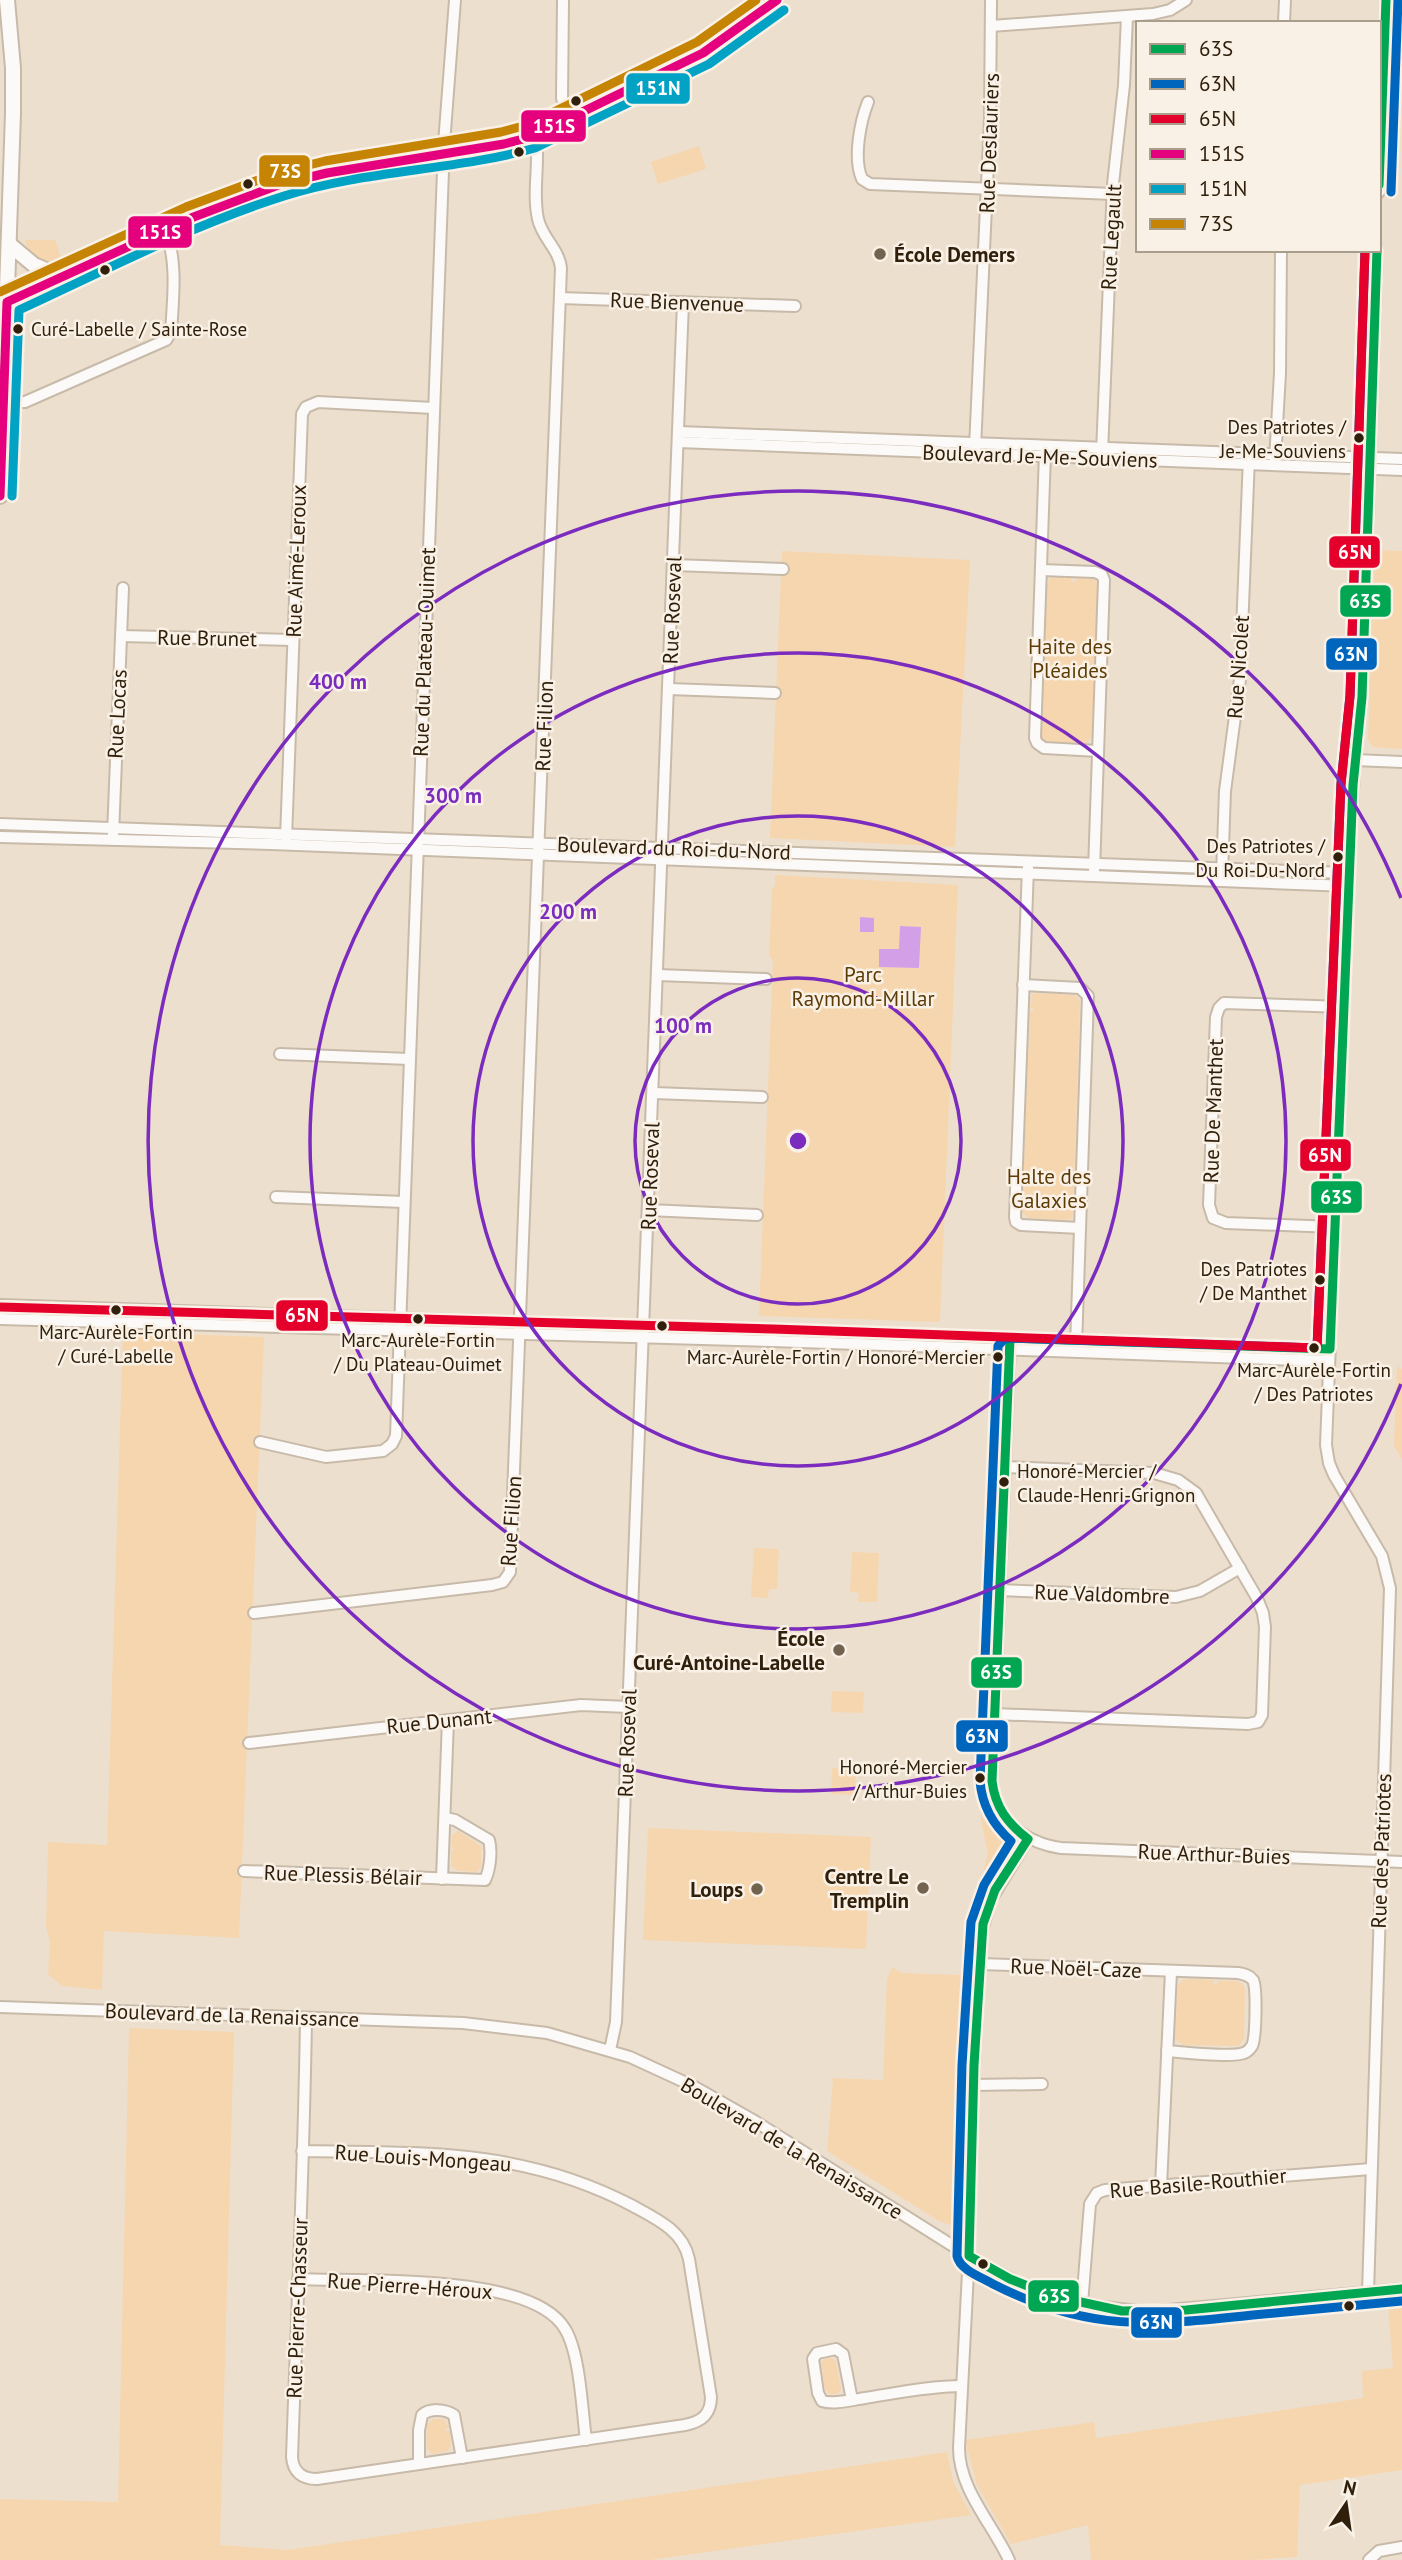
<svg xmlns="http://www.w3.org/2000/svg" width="1402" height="2560" viewBox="0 0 1402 2560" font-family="'PT Sans',sans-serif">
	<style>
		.green { fill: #f6d6af }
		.water { fill: #d3a0e8 }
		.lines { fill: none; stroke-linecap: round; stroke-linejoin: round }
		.minor-casing { stroke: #c8baa9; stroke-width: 14 }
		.major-casing { stroke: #c8baa9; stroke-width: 18 }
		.minor { stroke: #fcfaf8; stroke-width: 10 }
		.major { stroke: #fcfaf8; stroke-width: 14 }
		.bus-1-casing { stroke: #f9f0e6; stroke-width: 14 }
		.bus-2-casing { stroke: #f9f0e6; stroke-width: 14 }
		.bus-3-casing { stroke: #f9f0e6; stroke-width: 14 }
		.bus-4-casing { stroke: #f9f0e6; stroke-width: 14 }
		.bus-5-casing { stroke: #f9f0e6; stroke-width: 14 }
		.bus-6-casing { stroke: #f9f0e6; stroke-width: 14 }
		.bus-1 { stroke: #00a651; stroke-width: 9 }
		.bus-2 { stroke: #0065bd; stroke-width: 9 }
		.bus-3 { stroke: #e4002b; stroke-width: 9 }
		.bus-4 { stroke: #e5007d; stroke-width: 9 }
		.bus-5 { stroke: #02a2c4; stroke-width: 9 }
		.bus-6 { stroke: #c58403; stroke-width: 9 }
		.ring { fill: none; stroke: #7b2cbf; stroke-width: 3.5 }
		.bus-dot { fill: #30200b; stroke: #f9f0e6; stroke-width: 2.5 }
		.poi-dot { fill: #72634f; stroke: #f9f0e6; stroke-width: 2.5 }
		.labels { text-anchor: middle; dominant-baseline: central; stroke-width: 5; stroke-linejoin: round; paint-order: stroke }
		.bus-label { font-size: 19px; fill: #30200b; stroke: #f9f0e6; text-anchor: end }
		.street-label { font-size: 21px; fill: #30200b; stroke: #f9f0e6 }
		.poi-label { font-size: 21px; font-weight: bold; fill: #30200b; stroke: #f9f0e6; text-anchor: end }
		.park-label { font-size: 21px; fill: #5d3b06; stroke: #f9f0e6 }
		.centre { fill: #7b2cbf; stroke: #f9f0e6; stroke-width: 3.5 }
		.ring-label { font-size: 21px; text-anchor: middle; font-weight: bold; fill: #7b2cbf; stroke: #f9f0e6; stroke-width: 5; stroke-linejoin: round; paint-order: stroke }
		.line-badge { stroke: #f9f0e6; stroke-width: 2.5 }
		.badge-label { font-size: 19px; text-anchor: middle; font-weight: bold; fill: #fff }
	</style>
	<rect width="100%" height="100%" fill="#eddfce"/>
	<g class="green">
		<path d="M 699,146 L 706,169 L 658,184 L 651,162 Z"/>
		<path d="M 25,240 L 55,240 L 64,265 C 45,265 31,259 25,240 Z"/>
		<path d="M 1375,550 L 1402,551 L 1402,749 L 1373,747 L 1368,739 Z"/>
		<path d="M 782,551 L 970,560 L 955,847 L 770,838 Z"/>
		<path d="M 1053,577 L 1071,578 L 1072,582 L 1075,582 L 1076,578 L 1094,579 L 1098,586 L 1092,736 L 1086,744 L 1048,743 L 1041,738 L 1047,585 L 1050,578 Z"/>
		<path d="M 775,875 L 958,885 L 940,1322 L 759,1316 L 773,960 L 769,956 L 772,888 L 775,886 Z"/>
		<path d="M 1036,993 L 1074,995 L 1080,1001 L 1073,1213 L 1072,1218 L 1068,1220 L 1028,1218 L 1022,1212 L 1030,1011 L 1033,1011 L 1033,1008 L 1030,1008 L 1032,995 Z"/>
		<path d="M 214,1317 L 386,1323 L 386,1324 L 215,1320 Z"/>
		<path d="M 123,1332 L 264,1337 L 239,1938 L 104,1931 L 102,1990 L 62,1986 L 48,1974 L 50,1942 L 46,1927 L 48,1842 L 107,1845 Z"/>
		<path d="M 1397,1366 L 1402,1369 L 1402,1459 L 1394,1446 Z"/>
		<path d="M 754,1548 L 779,1549 L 777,1589 L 769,1589 L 768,1598 L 751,1597 Z"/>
		<path d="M 852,1552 L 879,1553 L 877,1602 L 858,1602 L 859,1593 L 850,1592 Z"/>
		<path d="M 832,1691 L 864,1692 L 863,1713 L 831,1712 Z"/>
		<path d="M 832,1768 L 856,1769 L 855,1795 L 831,1794 Z"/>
		<path d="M 981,1801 L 989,1817 L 1009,1845 L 984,1889 L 982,1888 L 980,1891 L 982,1892 L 978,1900 L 977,1895 L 988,1853 L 981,1821 Z"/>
		<path d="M 648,1828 L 871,1837 L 866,1949 L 643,1940 Z"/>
		<path d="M 458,1831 L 481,1846 L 481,1867 L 476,1872 L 458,1871 L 451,1866 L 451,1850 L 455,1848 L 451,1847 L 452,1835 Z"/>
		<path d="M 892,1967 L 902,1973 L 964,1975 L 968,1977 L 961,2085 L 959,2196 L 955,2197 L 955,2203 L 958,2203 C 958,2213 960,2221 950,2225 L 939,2221 L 827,2151 L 833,2078 L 883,2080 L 887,1979 Z"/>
		<path d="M 1191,1979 L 1214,1980 L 1214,1984 L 1217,1984 L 1217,1981 L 1236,1981 L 1243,1984 L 1245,1990 L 1244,2038 L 1239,2046 L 1183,2045 L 1175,2039 L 1178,1985 L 1183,1980 Z"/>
		<path d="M 129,2028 L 234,2032 L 220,2545 L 288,2550 L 947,2452 L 953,2481 L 971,2515 L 650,2560 L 0,2560 L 0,2499 L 118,2502 Z"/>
		<path d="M 1388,2305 L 1402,2306 L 1402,2470 L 1300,2485 L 1297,2557 L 1252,2560 L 1091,2560 L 1088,2525 L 1011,2544 L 977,2485 L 965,2440 L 1094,2422 L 1096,2438 L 1363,2398 L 1362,2371 L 1393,2368 Z"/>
		<path d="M 825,2358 L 832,2358 L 836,2362 L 841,2389 L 837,2394 L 830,2394 L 825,2389 L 822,2373 L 826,2371 L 822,2370 L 821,2363 Z"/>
		<path d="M 433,2419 L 444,2419 L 449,2428 L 445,2429 L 446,2431 L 450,2431 L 451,2445 L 448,2451 L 433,2454 L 427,2449 L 427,2425 Z"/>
	</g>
	<g class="water">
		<path d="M 860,917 L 874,918 L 874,932 L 860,932 Z"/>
		<path d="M 900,926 L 921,927 L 919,968 L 879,967 L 879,949 L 899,949 Z"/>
	</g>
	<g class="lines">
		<defs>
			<g id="minor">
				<path d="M 563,0 L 562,98 L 568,120"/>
				<path d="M 1284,23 L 1285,0"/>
				<path d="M 991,26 L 1153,14 L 1170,10 L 1186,0"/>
				<path d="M 868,102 C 860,122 853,159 862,179 L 870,184 L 1113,194"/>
				<path d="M 1379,192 L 1386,0"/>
				<path d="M 560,298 L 795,306"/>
				<path d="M 3,304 L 191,218 L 281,184 L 327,173 L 504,144 L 531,137 L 703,53 L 777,0"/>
				<path d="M 3,403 L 25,402 L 166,340 L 171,332 C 173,300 178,260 165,230"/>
				<path d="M 679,432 L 1402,459"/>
				<path d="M 678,442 L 1402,470"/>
				<path d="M 975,448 L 990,119 L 991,0"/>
				<path d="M 1045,453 L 1035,738 L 1037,743 L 1044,748 L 1098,751"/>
				<path d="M 1102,453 L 1113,184 L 1124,85 L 1127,16"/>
				<path d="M 1275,461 L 1280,373 L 1281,250"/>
				<path d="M 674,565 L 783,569"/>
				<path d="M 1041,570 L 1095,572 L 1102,575 L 1104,580 L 1094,870"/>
				<path d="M 121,636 L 293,640"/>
				<path d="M 669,689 L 775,693"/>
				<path d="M 1355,760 L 1402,762"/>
				<path d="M 0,824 L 1348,873"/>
				<path d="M 113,834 L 123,588"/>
				<path d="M 0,837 L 271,844 L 1348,886"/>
				<path d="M 286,838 L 302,414 L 306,407 L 318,402 L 433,408"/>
				<path d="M 1028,868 L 1015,1217 L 1016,1222 L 1021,1225 L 1080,1228"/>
				<path d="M 1222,875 L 1225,791 L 1240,679 L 1249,458"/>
				<path d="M 658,975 L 766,979"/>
				<path d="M 1023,985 L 1080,988 L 1088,996 L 1076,1346"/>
				<path d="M 280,1054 L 410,1059"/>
				<path d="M 654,1093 L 762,1097"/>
				<path d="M 276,1197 L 404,1202"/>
				<path d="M 649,1210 L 757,1215"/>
				<path d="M 1335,1227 L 1226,1223 L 1213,1218 L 1209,1205 L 1216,1017 L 1219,1008 L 1224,1003 L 1344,1007"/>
				<path d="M 0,1305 L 1330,1349"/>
				<path d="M 0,1319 L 773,1341 L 1329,1361"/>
				<path d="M 1010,1344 L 992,1781 C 994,1819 1025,1843 1061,1848 L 1402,1862"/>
				<path d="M 260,1442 L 326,1457 L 383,1451 L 392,1444 L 396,1436 L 444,144 L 455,0"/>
				<path d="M 999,1590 L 1176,1597 L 1200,1591 L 1240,1568"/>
				<path d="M 254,1613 L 492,1585 L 503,1582 L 510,1572 L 561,268 C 559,249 542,238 538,219 C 532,192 540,163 536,135"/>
				<path d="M 994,1714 L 1248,1724 L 1258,1722 L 1262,1715 L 1265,1627 L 1263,1613 L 1257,1598 L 1196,1493 L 1178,1480 L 1154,1473 L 1004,1467"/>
				<path d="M 249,1743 L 581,1705 L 629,1707"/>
				<path d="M 244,1871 L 485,1880 C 490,1870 492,1851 489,1840 L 455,1820 L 445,1818"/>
				<path d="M 442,1879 L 448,1720"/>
				<path d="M 980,1964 L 1238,1973 C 1244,1974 1249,1975 1253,1980 C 1257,1988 1256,2038 1252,2046 C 1250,2049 1247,2052 1244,2053 C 1231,2058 1183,2052 1167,2051"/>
				<path d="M 0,2007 L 463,2023 L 547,2033 L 630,2057 L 693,2086 L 753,2120 L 980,2263 L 1022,2285 L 1050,2295 L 1103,2307 L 1146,2312 L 1402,2289"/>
				<path d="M 610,2050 L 616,2022 L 683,302"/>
				<path d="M 974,2085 L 1042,2084"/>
				<path d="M 302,2151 C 422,2153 523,2148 633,2206 C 657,2219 683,2231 689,2259 L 711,2397 C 711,2415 701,2422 685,2425 L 317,2479 C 302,2479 293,2472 292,2457 C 297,2310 304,2164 306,2018"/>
				<path d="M 1161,2186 L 1171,1971"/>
				<path d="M 298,2279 C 360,2282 532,2272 565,2329 C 580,2353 582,2410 586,2440"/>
				<path d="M 1368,2293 L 1390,1588 L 1382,1556 L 1334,1475 L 1329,1463 L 1326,1445 L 1349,863 L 1354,772 L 1362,697 L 1377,250"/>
				<path d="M 1082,2304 L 1090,2204 L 1097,2193 L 1105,2190 L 1371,2169"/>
				<path d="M 852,2400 L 843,2354 L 836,2349 L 817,2353 L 813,2359 L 818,2393 L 822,2401 C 834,2405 851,2400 865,2398 C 897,2393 930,2386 962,2386"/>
				<path d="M 419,2464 L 419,2430 L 422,2415 C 430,2408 445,2409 454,2415 L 462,2458"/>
				<path d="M 1009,2560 C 993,2524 959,2490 959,2448 L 968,2272 L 974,2065 L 982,1931 L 990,1901 L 1028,1839"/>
				<path d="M 1369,2560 L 1379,2551 L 1402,2547"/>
			</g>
			<g id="major">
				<path d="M 9,244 L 34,265 L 62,277"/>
				<path d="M 0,496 L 13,113 L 13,68 L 7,0"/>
			</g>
		</defs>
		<use href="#minor" class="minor-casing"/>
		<use href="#major" class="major-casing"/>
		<use href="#minor" class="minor"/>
		<use href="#major" class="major"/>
		<defs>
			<g id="bus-1">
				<path d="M 1379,185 L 1386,0"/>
				<path d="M 1377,250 L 1362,697 L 1353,785 L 1330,1349 L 1010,1338 L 992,1781 C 995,1807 1008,1824 1028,1839 L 995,1890 L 983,1924 L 974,2065 L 969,2256 L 1010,2279 L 1053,2296 L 1122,2311 L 1186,2310 L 1402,2289"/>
			</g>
			<g id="bus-2">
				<path d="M 1391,192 L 1398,0"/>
				<path d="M 1365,250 L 1350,696 L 1341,784 L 1317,1348 L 1010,1338 L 1003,1340 L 998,1346 L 980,1781 C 982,1806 993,1825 1011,1841 L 984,1885 L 971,1922 L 962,2065 L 957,2256 C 960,2270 981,2277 993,2284 C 1087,2332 1152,2326 1253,2315 C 1303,2310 1352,2306 1402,2301"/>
			</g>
			<path id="bus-3" d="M 0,1307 L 773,1329 L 1317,1348 L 1341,784 L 1350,696 L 1365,250"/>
			<path id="bus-4" d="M 0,496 L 7,302 L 191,218 L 281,184 L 327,173 L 504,144 L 531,137 L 703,53 L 777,0"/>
			<path id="bus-5" d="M 12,496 L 19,310 C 106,270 192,225 284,196 C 365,170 453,171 535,148 L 709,64 L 784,10"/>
			<path id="bus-6" d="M 0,292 L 186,207 L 277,173 L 325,161 L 501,132 L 527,125 L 697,42 L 756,0"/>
		</defs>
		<use href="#bus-1" class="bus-1-casing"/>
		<use href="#bus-2" class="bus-2-casing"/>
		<use href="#bus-3" class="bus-3-casing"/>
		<use href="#bus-4" class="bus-4-casing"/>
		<use href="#bus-5" class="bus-5-casing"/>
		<use href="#bus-6" class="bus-6-casing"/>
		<use href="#bus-1" class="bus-1"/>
		<use href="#bus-2" class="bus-2"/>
		<use href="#bus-3" class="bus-3"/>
		<use href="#bus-4" class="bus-4"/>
		<use href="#bus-5" class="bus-5"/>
		<use href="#bus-6" class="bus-6"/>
	</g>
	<g class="ring">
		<circle cx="798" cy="1141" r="163"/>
		<circle cx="798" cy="1141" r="325"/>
		<circle cx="798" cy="1141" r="488"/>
		<path d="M1401 1384A650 650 0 1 1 1401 898"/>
	</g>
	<g class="bus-dot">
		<circle cx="576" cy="101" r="6"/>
		<circle cx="519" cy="152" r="6"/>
		<circle cx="248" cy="184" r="6"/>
		<circle cx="105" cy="270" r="6"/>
		<circle cx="18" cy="329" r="6"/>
		<circle cx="1359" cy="438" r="6"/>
		<circle cx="1338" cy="857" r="6"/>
		<circle cx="1320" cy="1280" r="6"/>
		<circle cx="116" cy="1310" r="6"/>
		<circle cx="418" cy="1319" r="6"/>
		<circle cx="662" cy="1326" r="6"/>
		<circle cx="1314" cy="1348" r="6"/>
		<circle cx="998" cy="1357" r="6"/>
		<circle cx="1004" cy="1482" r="6"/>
		<circle cx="980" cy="1778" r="6"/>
		<circle cx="983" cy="2264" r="6"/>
		<circle cx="1349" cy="2306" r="6"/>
	</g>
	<g class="poi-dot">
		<circle cx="880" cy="254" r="7"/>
		<circle cx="839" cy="1650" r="7"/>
		<circle cx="923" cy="1888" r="7"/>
		<circle cx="757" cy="1889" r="7"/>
	</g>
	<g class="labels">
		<g class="bus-label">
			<text x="31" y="329" text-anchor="start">Curé-Labelle / Sainte-Rose</text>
			<text x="1346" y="427">Des Patriotes /<tspan x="1346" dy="24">Je-Me-Souviens</tspan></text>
			<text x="1325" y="846">Des Patriotes /<tspan x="1325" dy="24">Du Roi-Du-Nord</tspan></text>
			<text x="1307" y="1269">Des Patriotes<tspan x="1307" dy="24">/ De Manthet</tspan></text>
			<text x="116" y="1332" text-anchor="middle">Marc-Aurèle-Fortin<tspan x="116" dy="24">/ Curé-Labelle</tspan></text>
			<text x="418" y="1340" text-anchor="middle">Marc-Aurèle-Fortin<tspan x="418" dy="24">/ Du Plateau-Ouimet</tspan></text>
			<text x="985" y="1357">Marc-Aurèle-Fortin / Honoré-Mercier</text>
			<text x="1314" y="1370" text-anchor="middle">Marc-Aurèle-Fortin<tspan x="1314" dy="24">/ Des Patriotes</tspan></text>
			<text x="1017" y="1471" text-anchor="start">Honoré-Mercier /<tspan x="1017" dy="24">Claude-Henri-Grignon</tspan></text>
			<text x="967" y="1767">Honoré-Mercier<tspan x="967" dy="24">/ Arthur-Buies</tspan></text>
		</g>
		<g class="street-label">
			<text transform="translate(989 143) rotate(-88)">Rue Deslauriers</text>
			<text transform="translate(1111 237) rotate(-87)">Rue Legault</text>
			<text transform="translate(677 302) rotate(2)">Rue Bienvenue</text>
			<text transform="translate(1040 456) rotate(2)">Boulevard Je-Me-Souviens</text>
			<text transform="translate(296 561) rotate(-88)">Rue Aimé-Leroux</text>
			<text transform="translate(672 610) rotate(-88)">Rue Roseval</text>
			<text transform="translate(207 638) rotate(1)">Rue Brunet</text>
			<text transform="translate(424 652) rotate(-88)">Rue du Plateau-Ouimet</text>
			<text transform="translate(1238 667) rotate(-86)">Rue Nicolet</text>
			<text transform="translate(117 714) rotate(-87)">Rue Locas</text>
			<text transform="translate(544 726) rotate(-88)">Rue Filion</text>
			<text transform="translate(674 848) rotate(2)">Boulevard du Roi-du-Nord</text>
			<text transform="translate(1213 1111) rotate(-88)">Rue De Manthet</text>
			<text transform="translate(650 1176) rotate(-88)">Rue Roseval</text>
			<text transform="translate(511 1521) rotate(-86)">Rue Filion</text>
			<text transform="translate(1102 1594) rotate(2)">Rue Valdombre</text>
			<text transform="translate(439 1721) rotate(-6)">Rue Dunant</text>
			<text transform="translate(627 1743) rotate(-88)">Rue Roseval</text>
			<text transform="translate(1381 1851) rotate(-88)">Rue des Patriotes</text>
			<text transform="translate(1214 1854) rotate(2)">Rue Arthur-Buies</text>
			<text transform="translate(343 1875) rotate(2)">Rue Plessis Bélair</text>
			<text transform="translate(1076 1968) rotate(2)">Rue Noël-Caze</text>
			<text transform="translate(232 2015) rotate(2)">Boulevard de la Renaissance</text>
			<text transform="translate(792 2148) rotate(31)">Boulevard de la Renaissance</text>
			<text transform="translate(423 2158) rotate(4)">Rue Louis-Mongeau</text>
			<text transform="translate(1198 2183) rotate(-5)">Rue Basile-Routhier</text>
			<text transform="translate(410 2286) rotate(4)">Rue Pierre-Héroux</text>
			<text transform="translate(297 2308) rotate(-88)">Rue Pierre-Chasseur</text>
		</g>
		<g class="poi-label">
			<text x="894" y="254" text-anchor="start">École Demers</text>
			<text x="825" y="1638">École<tspan x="825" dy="24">Curé-Antoine-Labelle</tspan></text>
			<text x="909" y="1876">Centre Le<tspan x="909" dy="24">Tremplin</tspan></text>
			<text x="743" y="1889">Loups</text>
		</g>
		<g class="park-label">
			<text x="1070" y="646">Haite des<tspan x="1070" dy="24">Pléaides</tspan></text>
			<text x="863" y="974">Parc<tspan x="863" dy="24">Raymond-Millar</tspan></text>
			<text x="1049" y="1176">Halte des<tspan x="1049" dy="24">Galaxies</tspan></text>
		</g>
	</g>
	<circle cx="798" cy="1141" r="10" class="centre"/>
	<g class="ring-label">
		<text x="338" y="689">400 m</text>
		<text x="453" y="803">300 m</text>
		<text x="568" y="919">200 m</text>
		<text x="683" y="1033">100 m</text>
	</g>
	<g class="line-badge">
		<rect x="625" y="72" width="66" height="33" rx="7" fill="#02a2c4"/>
		<rect x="520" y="109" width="67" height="34" rx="7" fill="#e5007d"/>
		<rect x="258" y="154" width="53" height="34" rx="7" fill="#c58403"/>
		<rect x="127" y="215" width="66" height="34" rx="7" fill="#e5007d"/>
		<rect x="1328" y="535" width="53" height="34" rx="7" fill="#e4002b"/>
		<rect x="1339" y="584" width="53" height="34" rx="7" fill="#00a651"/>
		<rect x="1325" y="637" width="53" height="34" rx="7" fill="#0065bd"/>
		<rect x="1299" y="1138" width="53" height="34" rx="7" fill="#e4002b"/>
		<rect x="1310" y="1180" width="53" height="34" rx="7" fill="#00a651"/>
		<rect x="275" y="1299" width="54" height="33" rx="7" fill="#e4002b"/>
		<rect x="970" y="1656" width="53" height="33" rx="7" fill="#00a651"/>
		<rect x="955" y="1719" width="54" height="34" rx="7" fill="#0065bd"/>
		<rect x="1027" y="2279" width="53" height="34" rx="7" fill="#00a651"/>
		<rect x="1130" y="2306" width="53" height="33" rx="7" fill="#0065bd"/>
	</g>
	<g class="badge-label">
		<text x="658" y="95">151N</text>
		<text x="554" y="133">151S</text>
		<text x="285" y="178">73S</text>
		<text x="160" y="239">151S</text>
		<text x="1355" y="559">65N</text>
		<text x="1365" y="608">63S</text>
		<text x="1351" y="661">63N</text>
		<text x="1325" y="1162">65N</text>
		<text x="1336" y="1204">63S</text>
		<text x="302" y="1322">65N</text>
		<text x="996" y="1679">63S</text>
		<text x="982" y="1743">63N</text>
		<text x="1054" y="2303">63S</text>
		<text x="1156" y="2329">63N</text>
	</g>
	<rect x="1136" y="21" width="245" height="231" fill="#f9f0e6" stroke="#a99d8e" stroke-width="2"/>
	<rect x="1150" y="44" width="35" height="10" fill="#00a651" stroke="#a99d8e" stroke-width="2"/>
	<text x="1199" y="56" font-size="21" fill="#30200b">63S</text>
	<rect x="1150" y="79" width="35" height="10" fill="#0065bd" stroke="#a99d8e" stroke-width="2"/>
	<text x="1199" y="91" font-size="21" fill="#30200b">63N</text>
	<rect x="1150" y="114" width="35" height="10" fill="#e4002b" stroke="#a99d8e" stroke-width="2"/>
	<text x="1199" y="126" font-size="21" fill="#30200b">65N</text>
	<rect x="1150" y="149" width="35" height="10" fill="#e5007d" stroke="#a99d8e" stroke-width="2"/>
	<text x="1199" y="161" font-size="21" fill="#30200b">151S</text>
	<rect x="1150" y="184" width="35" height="10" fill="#02a2c4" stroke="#a99d8e" stroke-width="2"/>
	<text x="1199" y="196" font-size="21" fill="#30200b">151N</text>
	<rect x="1150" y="219" width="35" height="10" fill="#c58403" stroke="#a99d8e" stroke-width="2"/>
	<text x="1199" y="231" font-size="21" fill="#30200b">73S</text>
	<g transform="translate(1346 2504) rotate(13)" stroke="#f9f0e6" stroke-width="5" paint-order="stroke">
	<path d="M0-5L12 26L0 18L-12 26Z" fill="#30200b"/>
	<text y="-10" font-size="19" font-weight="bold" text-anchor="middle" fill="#30200b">N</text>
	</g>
</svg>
